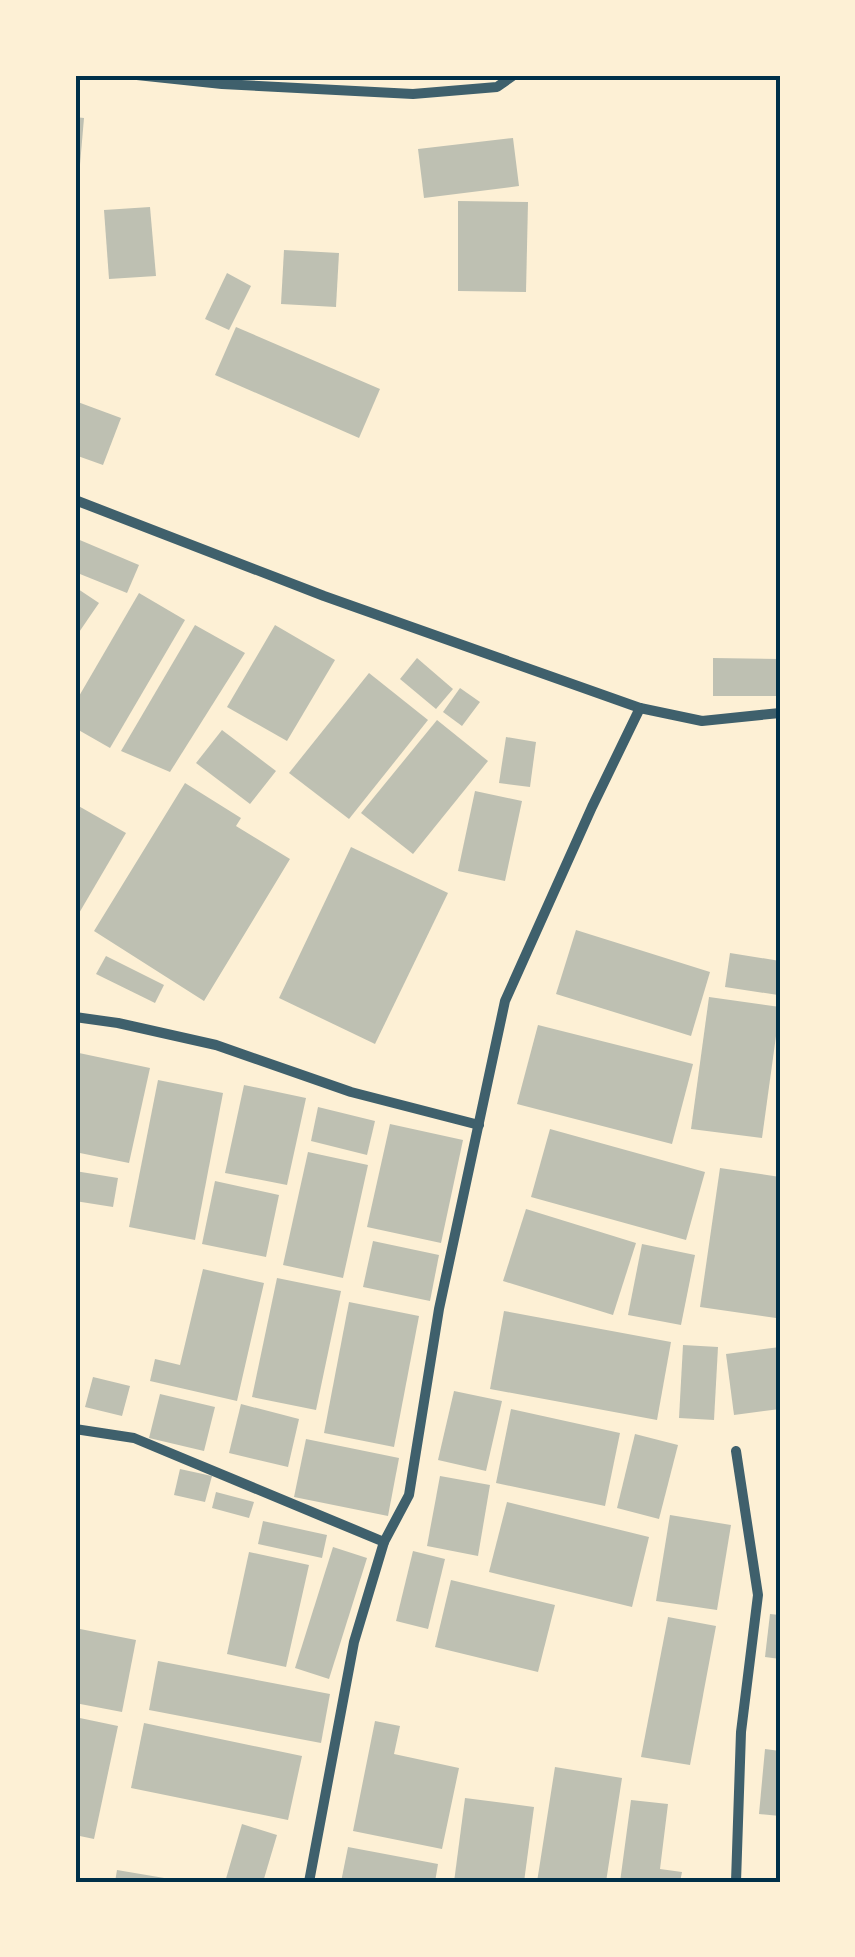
<svg xmlns="http://www.w3.org/2000/svg" width="855" height="1957" viewBox="0 0 855 1957" font-family="'Sofia Sans Condensed',sans-serif">
	<style>
		.building { fill: #bec0b2 }
		.lines { fill: none; stroke-linecap: round; stroke-linejoin: round }
		.minor { stroke: #3f606c; stroke-width: 10 }
		.neatline { fill: none; stroke: #003049; stroke-width: 4 }
	</style>
	<rect width="100%" height="100%" fill="#fdf0d5"/>
	<g class="building">
		<path d="M 75,117 L 84,118 L 78,188 L 75,188 Z"/>
		<path d="M 513,138 L 519,186 L 424,198 L 418,149 Z"/>
		<path d="M 458,201 L 528,202 L 526,292 L 458,291 Z"/>
		<path d="M 150,207 L 156,276 L 109,279 L 104,210 Z"/>
		<path d="M 284,250 L 339,253 L 336,307 L 281,304 Z"/>
		<path d="M 227,273 L 251,286 L 229,330 L 205,319 Z"/>
		<path d="M 236,327 L 380,389 L 359,438 L 215,375 Z"/>
		<path d="M 75,401 L 121,418 L 103,465 L 75,455 Z"/>
		<path d="M 75,538 L 139,565 L 127,593 L 75,572 Z"/>
		<path d="M 75,587 L 99,603 L 75,638 Z"/>
		<path d="M 139,593 L 185,620 L 110,748 L 75,728 L 75,703 Z"/>
		<path d="M 195,625 L 245,653 L 170,772 L 121,751 Z"/>
		<path d="M 275,625 L 335,660 L 287,741 L 227,707 Z"/>
		<path d="M 417,658 L 453,689 L 436,709 L 400,679 Z"/>
		<path d="M 713,658 L 780,659 L 780,696 L 713,696 Z"/>
		<path d="M 369,673 L 428,720 L 349,819 L 289,773 Z"/>
		<path d="M 460,688 L 480,702 L 462,726 L 443,712 Z"/>
		<path d="M 437,720 L 488,761 L 413,854 L 361,813 Z"/>
		<path d="M 222,730 L 276,771 L 250,804 L 196,763 Z"/>
		<path d="M 506,737 L 536,742 L 530,787 L 499,783 Z"/>
		<path d="M 185,783 L 241,818 L 236,826 L 290,859 L 204,1001 L 94,931 Z"/>
		<path d="M 475,791 L 522,801 L 505,881 L 458,871 Z"/>
		<path d="M 75,804 L 126,833 L 75,920 Z"/>
		<path d="M 351,847 L 448,893 L 375,1044 L 279,998 Z"/>
		<path d="M 576,930 L 710,972 L 691,1036 L 556,994 Z"/>
		<path d="M 730,953 L 780,961 L 778,995 L 725,987 Z"/>
		<path d="M 106,956 L 164,985 L 155,1003 L 96,974 Z"/>
		<path d="M 709,997 L 780,1007 L 762,1138 L 691,1129 Z"/>
		<path d="M 538,1025 L 693,1064 L 672,1144 L 517,1104 Z"/>
		<path d="M 79,1053 L 150,1068 L 129,1163 L 75,1152 L 75,1070 Z"/>
		<path d="M 158,1080 L 223,1093 L 195,1240 L 129,1227 Z"/>
		<path d="M 244,1085 L 306,1098 L 287,1185 L 225,1173 Z"/>
		<path d="M 318,1107 L 375,1121 L 367,1155 L 311,1141 Z"/>
		<path d="M 390,1124 L 463,1140 L 441,1243 L 367,1227 Z"/>
		<path d="M 550,1129 L 705,1172 L 686,1240 L 531,1197 Z"/>
		<path d="M 308,1152 L 368,1165 L 343,1278 L 283,1265 Z"/>
		<path d="M 720,1168 L 780,1177 L 780,1287 L 776,1318 L 700,1307 Z"/>
		<path d="M 75,1171 L 118,1178 L 113,1207 L 75,1201 Z"/>
		<path d="M 215,1181 L 279,1195 L 266,1257 L 202,1244 Z"/>
		<path d="M 526,1209 L 636,1243 L 613,1315 L 503,1281 Z"/>
		<path d="M 373,1241 L 439,1255 L 430,1301 L 363,1287 Z"/>
		<path d="M 642,1244 L 695,1255 L 681,1325 L 628,1315 Z"/>
		<path d="M 203,1269 L 264,1283 L 237,1401 L 150,1381 L 155,1359 L 180,1365 Z"/>
		<path d="M 277,1278 L 341,1291 L 316,1410 L 252,1397 Z"/>
		<path d="M 349,1302 L 419,1316 L 394,1447 L 324,1433 Z"/>
		<path d="M 504,1311 L 671,1342 L 657,1420 L 490,1389 Z"/>
		<path d="M 683,1345 L 718,1347 L 714,1420 L 679,1418 Z"/>
		<path d="M 780,1347 L 780,1409 L 734,1415 L 726,1354 Z"/>
		<path d="M 93,1377 L 130,1386 L 122,1416 L 85,1407 Z"/>
		<path d="M 454,1391 L 502,1401 L 486,1471 L 438,1460 Z"/>
		<path d="M 160,1394 L 215,1407 L 204,1451 L 149,1438 Z"/>
		<path d="M 241,1404 L 299,1419 L 288,1467 L 229,1453 Z"/>
		<path d="M 511,1409 L 620,1433 L 605,1506 L 496,1483 Z"/>
		<path d="M 635,1434 L 678,1445 L 659,1519 L 617,1508 Z"/>
		<path d="M 306,1439 L 399,1458 L 388,1516 L 294,1497 Z"/>
		<path d="M 180,1469 L 212,1476 L 205,1502 L 174,1495 Z"/>
		<path d="M 440,1476 L 490,1485 L 478,1556 L 427,1546 Z"/>
		<path d="M 216,1492 L 254,1502 L 249,1518 L 212,1508 Z"/>
		<path d="M 507,1502 L 649,1537 L 632,1607 L 489,1572 Z"/>
		<path d="M 670,1515 L 731,1525 L 717,1610 L 656,1601 Z"/>
		<path d="M 263,1521 L 327,1535 L 322,1558 L 258,1544 Z"/>
		<path d="M 333,1547 L 367,1558 L 329,1679 L 295,1668 Z"/>
		<path d="M 413,1551 L 445,1559 L 428,1629 L 396,1621 Z"/>
		<path d="M 249,1552 L 309,1565 L 286,1667 L 227,1654 Z"/>
		<path d="M 451,1580 L 555,1605 L 538,1672 L 435,1647 Z"/>
		<path d="M 770,1614 L 780,1615 L 780,1659 L 765,1657 Z"/>
		<path d="M 668,1617 L 716,1626 L 690,1765 L 641,1757 Z"/>
		<path d="M 75,1628 L 136,1640 L 122,1712 L 75,1703 Z"/>
		<path d="M 158,1661 L 330,1694 L 321,1743 L 149,1710 Z"/>
		<path d="M 75,1717 L 118,1726 L 94,1839 L 75,1835 Z"/>
		<path d="M 375,1721 L 400,1726 L 394,1754 L 459,1768 L 442,1849 L 353,1831 Z"/>
		<path d="M 144,1723 L 302,1756 L 288,1820 L 131,1788 Z"/>
		<path d="M 765,1749 L 780,1751 L 780,1816 L 759,1814 Z"/>
		<path d="M 555,1767 L 622,1778 L 606,1882 L 537,1882 Z"/>
		<path d="M 465,1798 L 534,1807 L 524,1882 L 454,1882 Z"/>
		<path d="M 631,1800 L 668,1804 L 660,1869 L 682,1872 L 680,1882 L 620,1882 Z"/>
		<path d="M 242,1824 L 277,1835 L 263,1882 L 225,1882 Z"/>
		<path d="M 348,1847 L 438,1864 L 435,1882 L 341,1882 Z"/>
		<path d="M 117,1870 L 176,1880 L 176,1882 L 115,1882 Z"/>
	</g>
	<g class="lines">
		<g class="minor">
			<path d="M 137,75 L 222,84 L 413,94 L 497,87 L 514,75"/>
			<path d="M 75,500 L 324,596 L 640,708 L 702,721 L 780,713"/>
			<path d="M 75,1017 L 118,1023 L 216,1045 L 351,1092 L 479,1125"/>
			<path d="M 75,1429 L 134,1438 L 384,1542"/>
			<path d="M 309,1882 L 354,1642 L 384,1542 L 409,1495 L 439,1309 L 505,1001 L 592,807 L 640,708"/>
			<path d="M 736,1882 L 741,1732 L 758,1595 L 736,1451"/>
		</g>
	</g>
	<rect width="855" height="1957" fill="none" stroke="#fdf0d5" stroke-width="155"/>
	<rect x="78" y="78" width="700" height="1802" class="neatline"/>
</svg>
